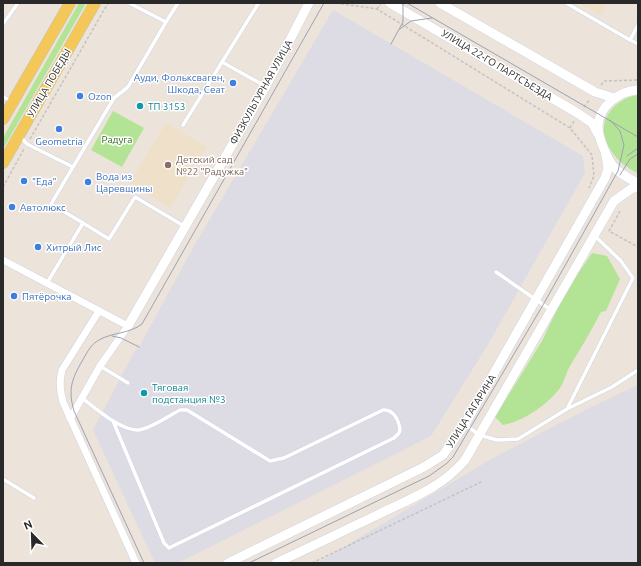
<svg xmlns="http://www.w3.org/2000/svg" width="641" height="566" viewBox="0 0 641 566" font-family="Ubuntu,sans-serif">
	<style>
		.industrial { fill: #dddbe4 }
		.education { fill: #eee0c9 }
		.green { fill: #b3e495 }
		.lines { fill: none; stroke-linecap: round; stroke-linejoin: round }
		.lane-casing { stroke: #cfd4e2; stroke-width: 4.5 }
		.street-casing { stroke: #cfd4e2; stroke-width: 8 }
		.secondary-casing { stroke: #cfd4e2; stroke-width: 10 }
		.primary-casing { stroke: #c3c3c3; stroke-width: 12 }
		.path { stroke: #c3c3c3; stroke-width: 1.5; stroke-dasharray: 3 2; stroke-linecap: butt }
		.lane { stroke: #fff; stroke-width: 3.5 }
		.street { stroke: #fff; stroke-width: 7 }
		.secondary { stroke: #fff; stroke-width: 9 }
		.primary { stroke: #f3c858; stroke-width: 11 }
		.tram { stroke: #9da1b4; stroke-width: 1 }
		.shop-dot { fill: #3f7fe0; stroke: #fff; stroke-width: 1.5 }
		.culture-dot { fill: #0f9aa8; stroke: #fff; stroke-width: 1.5 }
		.education-dot { fill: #8d6e63; stroke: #fff; stroke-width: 1.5 }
		.labels { text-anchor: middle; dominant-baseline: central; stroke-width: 3; stroke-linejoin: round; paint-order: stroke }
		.street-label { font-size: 10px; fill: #292929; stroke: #fff }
		.shop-label { font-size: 10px; fill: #366cbe; stroke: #fff; text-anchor: start }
		.culture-label { font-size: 10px; fill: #0d838f; stroke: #fff; text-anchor: start }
		.park-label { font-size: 10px; fill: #2c6718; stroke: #fff }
		.education-label { font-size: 10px; fill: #785e54; stroke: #fff; text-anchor: start }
	</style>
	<rect width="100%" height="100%" fill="#ece3da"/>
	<g class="industrial">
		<path d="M 333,10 L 583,156 L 585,173 L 487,346 L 431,436 L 178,563 L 155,563 L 93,430 L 134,352 L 139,347 L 194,246 Z"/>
		<path d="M 638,385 L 638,563 L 317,563 L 493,458 L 591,407 Z"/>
	</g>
	<g class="education">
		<path d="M 579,3 L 608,3 L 601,15 Z"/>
		<path d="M 166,123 L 207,147 L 170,208 L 130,183 Z"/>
	</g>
	<g class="green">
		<path d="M 79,3 L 86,3 L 3,149 L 3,138 Z"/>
		<path d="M 638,95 L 638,173 C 623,167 607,151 604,134 C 601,114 620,97 638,95 Z"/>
		<path d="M 113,111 L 144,128 L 122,167 L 91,150 Z"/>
		<path d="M 592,253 L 607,256 L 620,279 L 606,311 L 601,312 C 591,331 581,348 570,366 C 566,373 564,382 560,388 C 547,405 524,421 503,425 L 495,417 L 542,341 L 565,293 Z"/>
	</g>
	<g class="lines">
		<defs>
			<g id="lane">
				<path d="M 566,3 L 630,40 L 638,25"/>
				<path d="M 166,22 L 178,3"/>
				<path d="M 3,24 L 18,3"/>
				<path d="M 630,40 L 638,44"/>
				<path d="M 222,62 L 265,86"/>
				<path d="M 3,97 L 12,101"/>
				<path d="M 183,125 L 258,4 L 256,3"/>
				<path d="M 21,137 L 27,144 L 73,167 L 51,204 L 83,223"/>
				<path d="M 73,167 L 114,98 L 128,87 L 166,22 L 129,3"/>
				<path d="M 496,272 L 551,310"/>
				<path d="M 47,283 L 83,223 L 109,239 L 135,197 L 184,226"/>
				<path d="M 100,366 L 128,383"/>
				<path d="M 82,398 C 95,408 121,431 138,430 C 150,429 170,415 180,410 L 187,410 L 270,461 L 284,458 L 383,410 C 394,409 399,421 400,430 L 399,433 L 394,438 L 169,548 L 164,543 L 113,421"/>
				<path d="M 567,409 L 633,278 L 621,261 L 595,236"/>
				<path d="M 466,425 L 479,435 L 497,440 L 518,439 L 567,409 L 612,387 L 638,370"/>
				<path d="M 3,479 L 34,498"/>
			</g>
			<g id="street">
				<path d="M 3,260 L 128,326 L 100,366 L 70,419"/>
				<path d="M 99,311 L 62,370 C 59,381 60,392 63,402 L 136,563"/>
			</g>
			<g id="secondary">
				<path d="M 390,3 L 579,114 L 592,123 L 598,134"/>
				<path d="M 440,3 L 595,92 L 614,98"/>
				<path d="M 638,90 C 619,91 599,106 598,126 C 598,134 601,142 604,149 C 607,157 611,165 617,170 C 623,175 631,180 638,183"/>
				<path d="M 128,326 L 266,86 L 309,3"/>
				<path d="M 228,563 L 424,467 L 443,455 L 465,424 L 605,178 L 608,169 L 606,155"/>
				<path d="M 276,563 C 309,548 341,532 373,517 C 405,501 442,488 465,460 L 614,201 L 631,189 L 638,186"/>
			</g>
			<g id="primary">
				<path d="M 3,119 L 70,3"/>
				<path d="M 3,163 L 95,3"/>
			</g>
		</defs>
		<use href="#lane" class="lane-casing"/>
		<use href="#street" class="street-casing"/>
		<use href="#secondary" class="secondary-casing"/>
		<use href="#primary" class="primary-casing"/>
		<g class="path">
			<path d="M 336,3 L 377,9 L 570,128 L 592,155 L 594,176 L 589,188"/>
			<path d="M 377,9 L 381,3"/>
			<path d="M 601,85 L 604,81 L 638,80"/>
			<path d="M 584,107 L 590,99"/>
			<path d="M 570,128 L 574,121"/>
			<path d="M 30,139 L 108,3"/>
			<path d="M 3,187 L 24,149"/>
			<path d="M 620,211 L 609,231 L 638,247"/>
			<path d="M 312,563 L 481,482"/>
		</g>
		<use href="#lane" class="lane"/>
		<use href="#street" class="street"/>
		<use href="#secondary" class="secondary"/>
		<use href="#primary" class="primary"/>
		<g class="tram">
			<path d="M 407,3 L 638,137"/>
			<path d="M 400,29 L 411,21 L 432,18"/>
			<path d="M 391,44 L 403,22 L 403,3"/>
			<path d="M 627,156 L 638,148"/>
			<path d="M 620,175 L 630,159 L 638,154"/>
			<path d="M 112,336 L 121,338 L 139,347"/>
			<path d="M 144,563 L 74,411 C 67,387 73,377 85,356 C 89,349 92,344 99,340 C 113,332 129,334 142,324 L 324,3"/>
			<path d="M 249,563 L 429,476 L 446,464 L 453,457 L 543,305 L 618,171 L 624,145 L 620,131 L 610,120"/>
		</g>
	</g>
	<g class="shop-dot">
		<circle cx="233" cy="83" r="4"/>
		<circle cx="80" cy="96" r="4"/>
		<circle cx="59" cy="129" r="4"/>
		<circle cx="24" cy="181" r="4"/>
		<circle cx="88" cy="182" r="4"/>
		<circle cx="12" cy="207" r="4"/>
		<circle cx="38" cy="247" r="4"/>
		<circle cx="14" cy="296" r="4"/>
	</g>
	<g class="culture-dot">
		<circle cx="140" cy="106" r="4"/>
		<circle cx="144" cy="393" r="4"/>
	</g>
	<circle class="education-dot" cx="168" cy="165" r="4"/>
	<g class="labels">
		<g class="street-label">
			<text transform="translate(497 65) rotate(31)">УЛИЦА 22-ГО ПАРТСЪЕЗДА</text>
			<text transform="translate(49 83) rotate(-60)">УЛИЦА ПОБЕДЫ</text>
			<text transform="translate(261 92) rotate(-61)">ФИЗКУЛЬТУРНАЯ УЛИЦА</text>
			<text transform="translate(471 411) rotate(-58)">УЛИЦА ГАГАРИНА</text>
		</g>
		<g class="shop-label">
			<text x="225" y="77" text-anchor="end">Ауди, Фольксваген,<tspan x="225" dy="12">Шкода, Сеат</tspan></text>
			<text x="88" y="96">Ozon</text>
			<text x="59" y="141" text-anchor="middle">Geometria</text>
			<text x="96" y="176">Вода из<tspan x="96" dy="12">Царевщины</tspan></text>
			<text x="32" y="181">"Еда"</text>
			<text x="20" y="207">Автолюкс</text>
			<text x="46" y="247">Хитрый Лис</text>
			<text x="22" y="296">Пятёрочка</text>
		</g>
		<g class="culture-label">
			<text x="148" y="106">ТП 3153</text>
			<text x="152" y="387">Тяговая<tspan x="152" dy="12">подстанция №3</tspan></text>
		</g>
		<g class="park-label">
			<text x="117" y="139">Радyга</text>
		</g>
		<g class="education-label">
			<text x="176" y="159">Детский сад<tspan x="176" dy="12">№22 "Радужка"</tspan></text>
		</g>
	</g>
	<rect width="641" height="566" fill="none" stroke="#292929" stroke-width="8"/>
	<g transform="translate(32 534) rotate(337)" stroke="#ffffff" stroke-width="3" paint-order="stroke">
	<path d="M0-3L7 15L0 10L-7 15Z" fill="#292929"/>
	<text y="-6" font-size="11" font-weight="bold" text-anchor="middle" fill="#292929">N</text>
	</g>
</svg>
